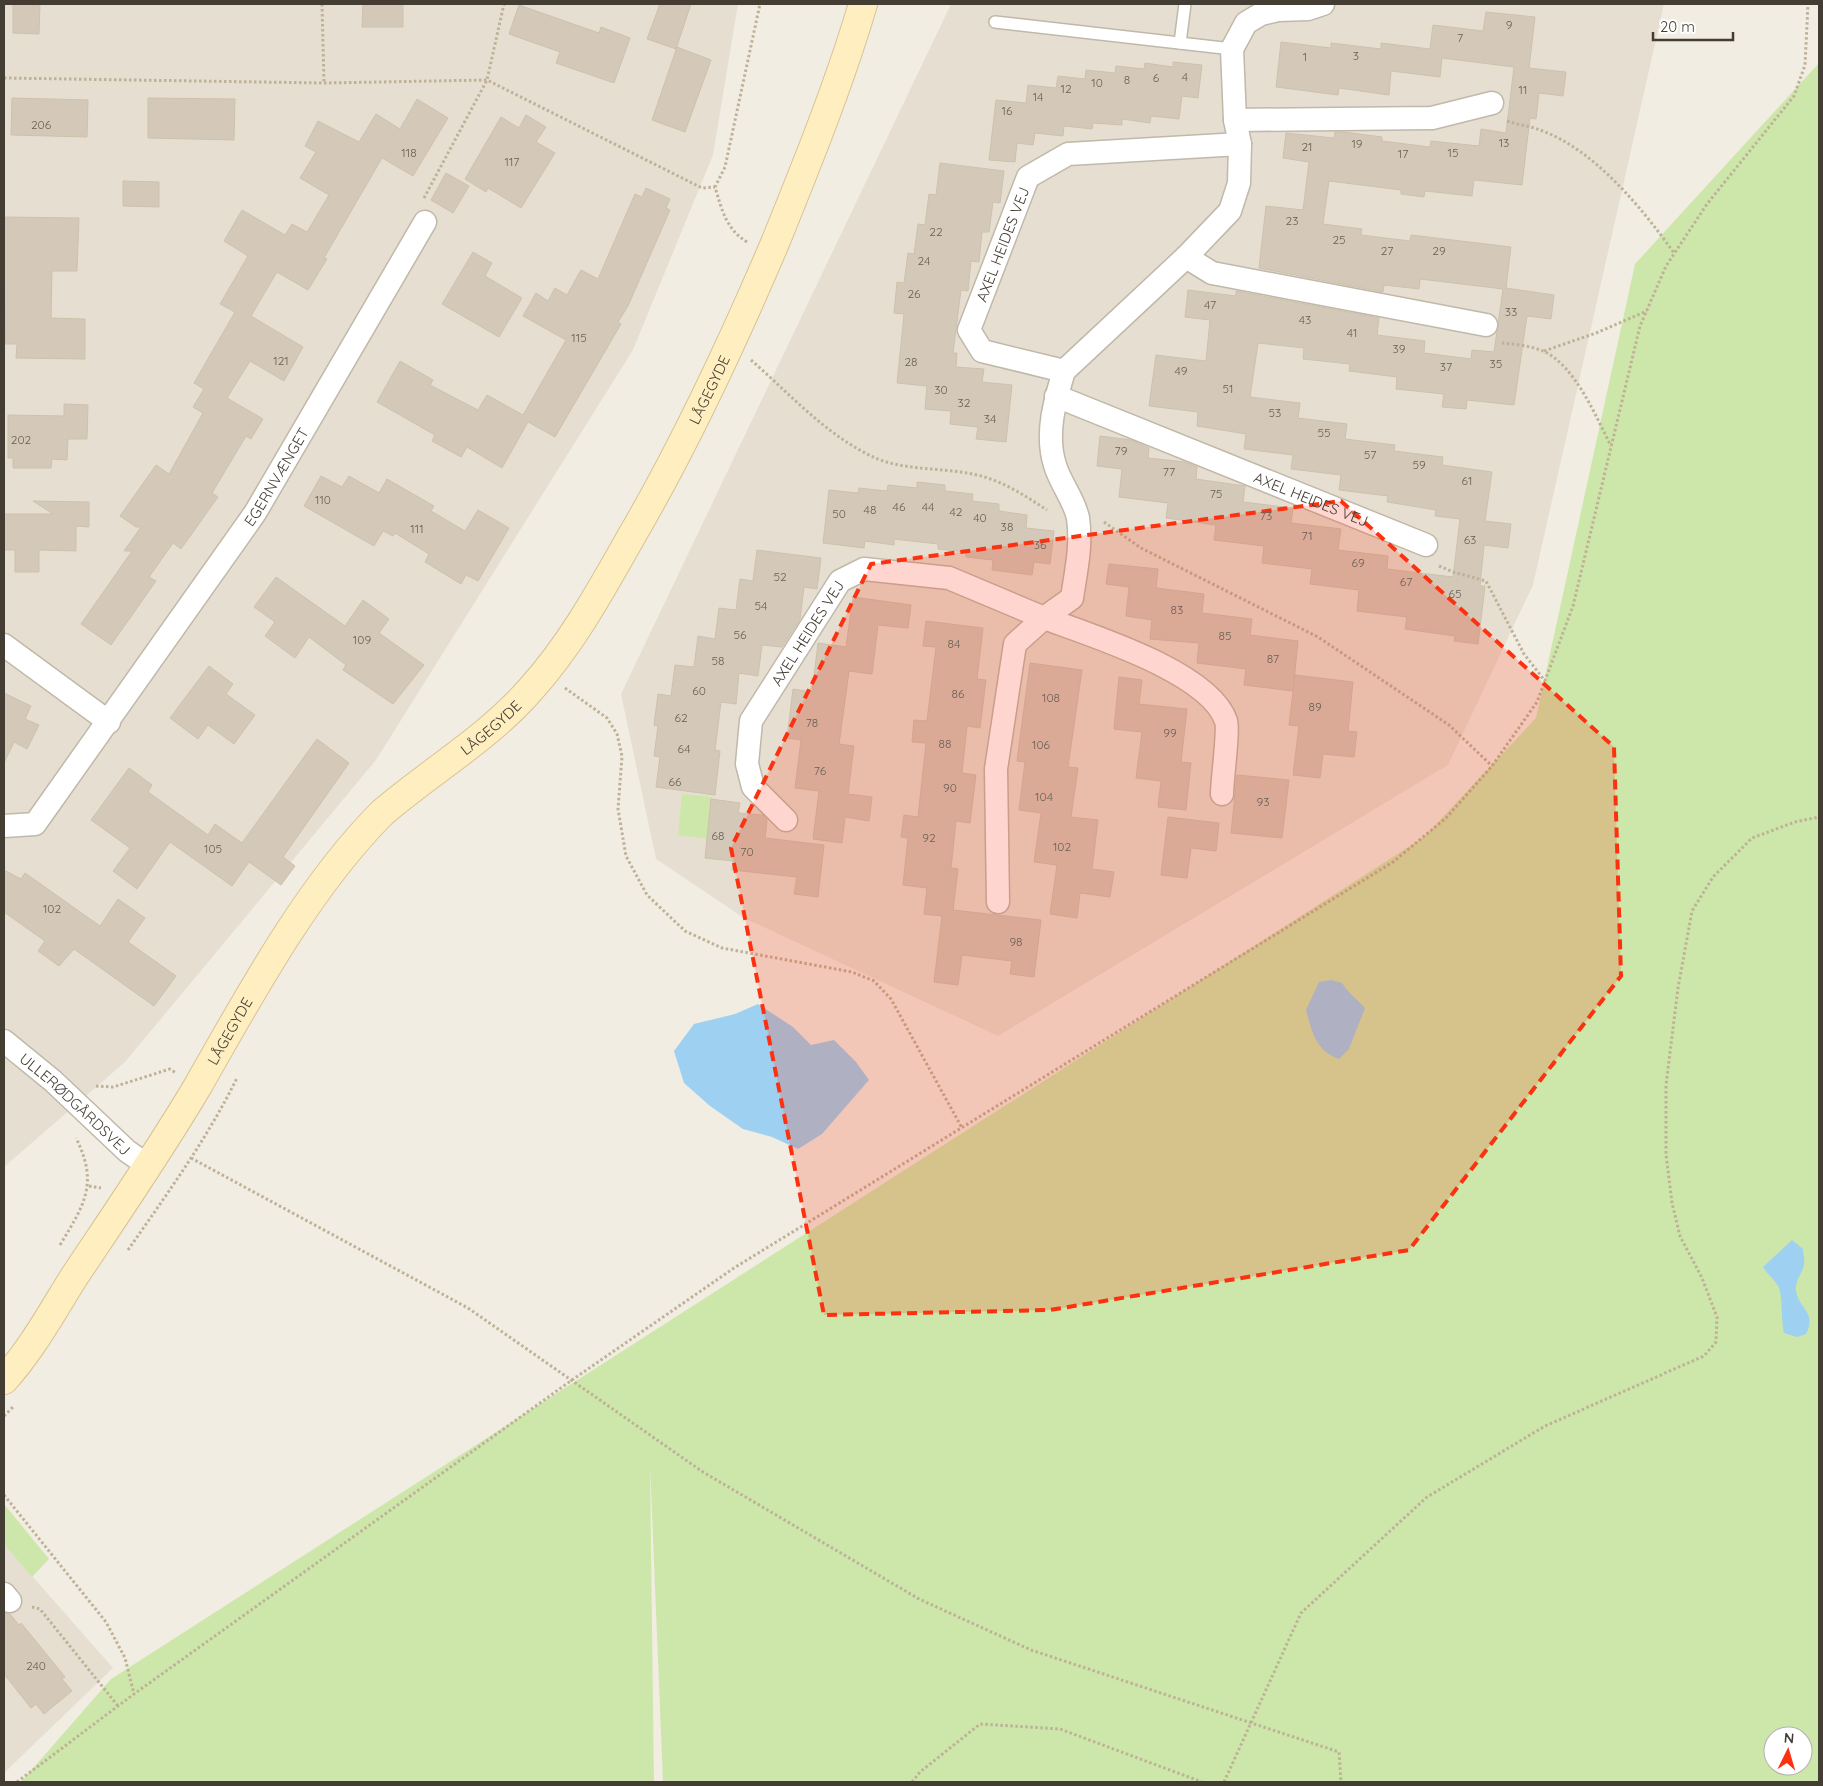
<svg xmlns="http://www.w3.org/2000/svg" width="1823" height="1786" viewBox="0 0 1823 1786" font-family="Quicksand,sans-serif">
	<style>
		.residential { fill: #e6dfd1 }
		.green { fill: #cde7ab; fill-rule: evenodd }
		.water { fill: #9ed0f1 }
		.building { fill: #d4c9b9; stroke: #cec1ac }
		.lines { fill: none; stroke-linecap: round; stroke-linejoin: round }
		.lane-casing { stroke: #c0b8a9; stroke-width: 14 }
		.street-casing { stroke: #c0b8a9; stroke-width: 25 }
		.secondary-casing { stroke: #d6c394; stroke-width: 30 }
		.path { stroke: #bfb197; stroke-width: 3; stroke-dasharray: 2.5 2.5; stroke-linecap: butt }
		.lane { stroke: #fff; stroke-width: 11 }
		.street { stroke: #fff; stroke-width: 22 }
		.secondary { stroke: #ffefc0; stroke-width: 28 }
		.marked { fill: #fc3110; fill-opacity: 0.2; stroke: #fc3110; stroke-width: 4; stroke-dasharray: 10 6; stroke-linejoin: round }
		.labels { text-anchor: middle; dominant-baseline: central; stroke-width: 4; stroke-linejoin: round; paint-order: stroke }
		.number-label { font-size: 12px; fill: #686055 }
		.street-label { font-size: 15px; fill: #443d34; stroke: #fff }
	</style>
	<rect width="100%" height="100%" fill="#f2ede3"/>
	<g class="residential">
		<path d="M 4,4 L 738,4 L 713,155 L 633,350 L 376,760 L 125,1062 L 4,1167 Z"/>
		<path d="M 951,4 L 1664,4 L 1533,585 L 1448,765 L 998,1036 L 744,918 L 656,859 L 621,694 Z"/>
		<path d="M 4,1544 L 113,1668 L 4,1773 Z"/>
	</g>
	<g class="green">
		<path d="M 1819,63 L 1819,1782 L 663,1782 L 650,1465 L 654,1782 L 21,1782 L 111,1679 L 1424,837 L 1536,718 L 1635,264 ZM 1773,1736 L 1803,1736 L 1803,1766 L 1773,1766 Z"/>
		<path d="M 682,794 L 712,797 L 707,839 L 678,835 Z"/>
		<path d="M 4,1504 L 49,1559 L 32,1577 L 4,1544 Z"/>
	</g>
	<g class="water">
		<path d="M 1331,980 L 1342,983 C 1348,993 1357,999 1365,1008 L 1349,1049 L 1339,1059 C 1316,1051 1312,1032 1306,1010 L 1319,982 Z"/>
		<path d="M 758,1004 L 793,1027 L 811,1045 L 834,1040 L 856,1062 L 869,1080 L 822,1134 L 798,1149 L 772,1137 L 743,1129 L 710,1106 L 684,1083 L 674,1051 L 694,1024 L 735,1014 Z"/>
		<path d="M 1792,1240 L 1803,1249 C 1803,1253 1805,1260 1804,1265 C 1802,1274 1795,1280 1796,1291 C 1799,1309 1817,1312 1806,1334 L 1797,1337 L 1784,1333 C 1781,1321 1783,1294 1778,1286 C 1774,1279 1767,1274 1763,1267 Z"/>
	</g>
	<g class="building">
		<path d="M 13,4 L 40,4 L 39,34 L 13,33 Z"/>
		<path d="M 363,4 L 403,4 L 403,27 L 362,27 Z"/>
		<path d="M 660,4 L 691,4 L 676,49 L 647,39 Z"/>
		<path d="M 519,5 L 599,33 L 601,27 L 630,38 L 614,83 L 556,63 L 560,52 L 509,34 Z"/>
		<path d="M 1486,12 L 1535,17 L 1529,68 L 1566,72 L 1563,96 L 1539,93 L 1536,119 L 1530,118 L 1522,185 L 1474,180 L 1472,196 L 1425,191 L 1424,197 L 1401,194 L 1401,190 L 1329,181 L 1323,224 L 1362,229 L 1361,235 L 1410,241 L 1411,235 L 1511,247 L 1506,288 L 1554,295 L 1551,319 L 1527,316 L 1514,405 L 1467,400 L 1466,409 L 1442,407 L 1444,394 L 1396,389 L 1397,377 L 1349,371 L 1350,364 L 1303,359 L 1304,348 L 1258,343 L 1250,397 L 1300,403 L 1298,418 L 1347,424 L 1345,439 L 1395,445 L 1394,451 L 1443,457 L 1442,465 L 1492,472 L 1485,521 L 1511,524 L 1508,548 L 1484,545 L 1480,586 L 1485,586 L 1478,644 L 1454,641 L 1455,636 L 1405,629 L 1407,617 L 1357,611 L 1359,590 L 1310,584 L 1312,569 L 1262,563 L 1264,546 L 1214,540 L 1216,525 L 1166,518 L 1168,503 L 1119,497 L 1122,469 L 1097,466 L 1100,436 L 1131,440 L 1149,448 L 1148,458 L 1185,462 L 1197,467 L 1196,479 L 1245,486 L 1243,502 L 1293,508 L 1291,523 L 1341,529 L 1338,550 L 1388,556 L 1387,569 L 1453,577 L 1460,519 L 1435,516 L 1436,510 L 1387,502 L 1388,496 L 1339,490 L 1341,475 L 1291,469 L 1293,455 L 1244,449 L 1246,434 L 1197,426 L 1198,412 L 1149,406 L 1156,355 L 1206,361 L 1210,320 L 1185,317 L 1188,290 L 1236,296 L 1236,291 L 1379,318 L 1377,335 L 1425,341 L 1424,353 L 1471,359 L 1472,350 L 1494,352 L 1503,289 L 1420,279 L 1419,289 L 1384,285 L 1383,292 L 1259,268 L 1266,206 L 1303,210 L 1309,162 L 1283,158 L 1286,133 L 1334,138 L 1335,132 L 1344,132 L 1382,137 L 1382,141 L 1430,147 L 1431,141 L 1479,146 L 1481,129 L 1506,133 L 1514,67 L 1442,58 L 1440,77 L 1391,71 L 1389,95 L 1339,88 L 1338,95 L 1276,87 L 1281,42 L 1331,48 L 1331,43 L 1381,49 L 1381,43 L 1430,49 L 1433,25 L 1483,31 Z"/>
		<path d="M 677,47 L 711,60 L 685,132 L 652,120 Z"/>
		<path d="M 1173,62 L 1202,65 L 1198,98 L 1182,96 L 1179,119 L 1151,116 L 1150,123 L 1122,119 L 1122,125 L 1093,123 L 1092,129 L 1064,126 L 1063,136 L 1035,133 L 1033,145 L 1017,143 L 1015,162 L 989,160 L 996,100 L 1026,103 L 1028,85 L 1056,88 L 1058,76 L 1085,79 L 1086,70 L 1115,73 L 1116,66 L 1144,69 L 1145,63 L 1173,67 Z"/>
		<path d="M 12,98 L 88,100 L 87,137 L 11,135 Z"/>
		<path d="M 148,98 L 235,99 L 234,140 L 148,138 Z"/>
		<path d="M 417,99 L 448,118 L 413,176 L 382,158 L 324,258 L 327,259 L 308,290 L 277,272 L 251,316 L 303,347 L 284,381 L 250,361 L 227,398 L 263,419 L 251,439 L 246,436 L 212,493 L 218,497 L 181,549 L 173,543 L 149,577 L 156,581 L 111,645 L 81,624 L 132,551 L 124,551 L 141,527 L 136,527 L 120,516 L 156,465 L 169,474 L 203,413 L 193,407 L 204,389 L 194,383 L 235,312 L 220,304 L 248,256 L 224,241 L 242,210 L 285,235 L 292,224 L 307,232 L 329,195 L 300,178 L 316,152 L 305,146 L 318,121 L 359,142 L 376,114 L 400,129 Z"/>
		<path d="M 526,115 L 546,127 L 536,142 L 555,153 L 521,208 L 488,188 L 486,192 L 465,179 L 501,117 L 519,128 Z"/>
		<path d="M 940,163 L 1004,171 L 1000,203 L 993,202 L 989,232 L 982,232 L 979,262 L 971,261 L 968,291 L 961,290 L 953,353 L 957,353 L 956,367 L 984,369 L 982,382 L 1012,385 L 1006,442 L 976,439 L 978,427 L 950,424 L 951,411 L 925,409 L 927,386 L 897,383 L 904,314 L 894,313 L 897,282 L 904,283 L 908,253 L 914,254 L 918,224 L 925,225 L 929,194 L 936,195 Z"/>
		<path d="M 446,173 L 469,186 L 453,213 L 431,200 Z"/>
		<path d="M 123,181 L 159,182 L 159,207 L 123,206 Z"/>
		<path d="M 646,188 L 670,199 L 666,208 L 670,210 L 628,306 L 618,322 L 621,324 L 555,437 L 528,422 L 502,468 L 467,447 L 461,457 L 432,441 L 435,435 L 377,402 L 400,361 L 433,380 L 430,385 L 478,410 L 487,395 L 523,415 L 566,340 L 523,316 L 536,293 L 548,301 L 555,288 L 567,295 L 581,270 L 598,279 L 635,194 L 642,197 Z"/>
		<path d="M 4,217 L 79,218 L 77,271 L 52,271 L 51,318 L 85,319 L 85,359 L 16,358 L 17,344 L 5,344 Z"/>
		<path d="M 473,252 L 492,263 L 485,276 L 522,298 L 499,337 L 442,304 Z"/>
		<path d="M 64,404 L 88,405 L 87,439 L 68,439 L 67,460 L 52,459 L 51,468 L 13,468 L 13,458 L 8,458 L 8,415 L 64,416 Z"/>
		<path d="M 321,476 L 342,487 L 349,476 L 379,493 L 387,479 L 434,506 L 431,511 L 465,531 L 478,510 L 509,528 L 478,581 L 466,575 L 461,584 L 425,562 L 429,554 L 395,533 L 393,536 L 383,531 L 374,546 L 304,506 Z"/>
		<path d="M 917,482 L 945,485 L 945,491 L 973,494 L 972,501 L 999,504 L 999,511 L 1027,515 L 1026,528 L 1054,531 L 1050,564 L 1034,562 L 1032,575 L 992,570 L 993,560 L 966,557 L 966,552 L 938,549 L 938,544 L 894,539 L 894,545 L 865,541 L 864,548 L 823,543 L 829,490 L 858,493 L 859,488 L 887,491 L 888,485 L 917,488 Z"/>
		<path d="M 33,501 L 89,502 L 89,527 L 76,526 L 76,551 L 39,550 L 39,572 L 15,572 L 15,550 L 4,550 L 4,514 L 53,514 Z"/>
		<path d="M 757,550 L 821,558 L 817,589 L 804,587 L 800,619 L 782,647 L 762,645 L 758,676 L 739,673 L 736,704 L 721,702 L 715,750 L 720,751 L 715,795 L 656,787 L 660,757 L 654,756 L 658,726 L 654,725 L 658,694 L 671,696 L 675,665 L 694,667 L 698,636 L 715,639 L 719,608 L 736,610 L 740,579 L 753,581 Z"/>
		<path d="M 1109,564 L 1158,569 L 1156,588 L 1204,594 L 1202,613 L 1252,619 L 1250,635 L 1298,641 L 1293,691 L 1244,685 L 1246,669 L 1197,663 L 1199,643 L 1150,639 L 1152,620 L 1126,616 L 1129,587 L 1106,584 Z"/>
		<path d="M 276,577 L 345,626 L 363,600 L 389,619 L 379,633 L 424,665 L 393,704 L 343,670 L 346,665 L 309,637 L 295,658 L 265,636 L 275,622 L 254,607 Z"/>
		<path d="M 853,597 L 911,605 L 908,628 L 878,625 L 872,674 L 849,671 L 839,744 L 854,746 L 848,794 L 872,797 L 869,821 L 845,817 L 842,843 L 813,839 L 819,791 L 795,788 L 801,740 L 787,738 L 793,689 L 812,692 L 818,643 L 846,647 Z"/>
		<path d="M 926,621 L 983,628 L 977,679 L 986,680 L 980,728 L 967,726 L 962,773 L 976,775 L 970,823 L 956,821 L 951,868 L 958,869 L 953,910 L 1041,920 L 1034,977 L 1010,974 L 1012,961 L 962,955 L 958,985 L 934,982 L 942,916 L 924,914 L 927,888 L 903,885 L 908,838 L 901,837 L 904,815 L 918,817 L 926,743 L 912,742 L 914,720 L 927,721 L 936,647 L 923,646 Z"/>
		<path d="M 1030,663 L 1082,670 L 1068,767 L 1078,768 L 1071,817 L 1098,820 L 1092,869 L 1114,872 L 1110,897 L 1080,893 L 1077,918 L 1050,914 L 1057,865 L 1034,862 L 1041,813 L 1019,810 L 1025,762 L 1017,761 Z"/>
		<path d="M 209,666 L 233,684 L 226,694 L 255,715 L 234,744 L 208,725 L 198,739 L 170,718 Z"/>
		<path d="M 1295,675 L 1353,682 L 1348,731 L 1357,732 L 1354,757 L 1323,754 L 1320,778 L 1293,775 L 1299,726 L 1289,725 Z"/>
		<path d="M 1119,677 L 1142,680 L 1139,704 L 1187,709 L 1181,762 L 1191,763 L 1186,810 L 1158,807 L 1161,781 L 1136,778 L 1142,732 L 1114,729 Z"/>
		<path d="M 4,693 L 31,706 L 25,719 L 39,725 L 27,749 L 14,742 L 4,763 Z"/>
		<path d="M 317,739 L 349,763 L 283,857 L 295,866 L 281,885 L 249,862 L 232,886 L 170,842 L 137,889 L 113,871 L 130,848 L 91,820 L 129,768 L 152,785 L 148,792 L 208,835 L 215,824 L 242,843 Z"/>
		<path d="M 1237,775 L 1289,780 L 1282,838 L 1231,833 Z"/>
		<path d="M 711,799 L 740,803 L 738,813 L 763,815 L 767,820 L 765,838 L 824,845 L 818,897 L 794,894 L 797,877 L 732,870 L 733,861 L 705,858 Z"/>
		<path d="M 1168,817 L 1219,823 L 1216,851 L 1191,848 L 1187,878 L 1161,875 Z"/>
		<path d="M 4,870 L 21,879 L 25,873 L 100,926 L 118,899 L 145,918 L 128,942 L 176,976 L 154,1006 L 74,949 L 59,966 L 38,951 L 45,941 L 4,912 Z"/>
		<path d="M 4,1612 L 10,1614 L 19,1625 L 21,1623 L 65,1677 L 62,1679 L 72,1691 L 44,1714 L 36,1704 L 31,1708 L 4,1674 Z"/>
	</g>
	<g class="lines">
		<defs>
			<g id="lane">
				<path d="M 995,22 L 1232,49"/>
				<path d="M 1180,43 L 1185,4"/>
			</g>
			<g id="street">
				<path d="M 1235,120 L 1432,118 L 1492,103"/>
				<path d="M 1186,257 L 1212,273 L 1486,325"/>
				<path id="s1" d="M 1064,371 L 982,351 L 969,330 L 1028,177 L 1068,154 L 1240,144"/>
				<path id="s2" d="M 1056,396 L 1426,545"/>
				<path d="M 4,645 L 109,722"/>
				<path id="s3" d="M 786,820 L 753,787 L 747,764 L 751,721 L 840,581 L 864,569 L 949,578 L 1044,618 L 1072,598 C 1076,571 1082,545 1078,518 C 1074,499 1060,483 1055,465 C 1045,434 1055,401 1064,371 L 1186,257 L 1230,211 L 1239,183 L 1240,144 L 1235,120 L 1232,49 L 1246,23 L 1261,14 L 1278,10 L 1308,9 L 1323,4"/>
				<path id="s4" d="M 4,826 L 35,824 L 255,513 L 425,222"/>
				<path d="M 998,902 L 996,769 L 1015,644 L 1044,618 C 1090,635 1210,672 1226,721 C 1229,730 1222,781 1222,794"/>
				<path id="s5" d="M 4,1041 L 53,1081 L 127,1151 L 147,1165"/>
				<path d="M 4,1594 L 10,1601"/>
			</g>
			<g id="secondary">
				<path id="s6" d="M 4,1380 C 32,1349 52,1312 74,1277 C 116,1214 160,1150 199,1084 C 250,994 309,886 382,813 C 431,771 488,738 530,690 C 571,645 601,590 631,537 C 686,443 732,344 775,243 C 807,164 839,85 863,4"/>
			</g>
		</defs>
		<use href="#lane" class="lane-casing"/>
		<use href="#street" class="street-casing"/>
		<use href="#secondary" class="secondary-casing"/>
		<g class="path">
			<path d="M 322,4 L 324,83"/>
			<path d="M 4,78 L 324,83 L 487,80 L 702,188 L 715,187"/>
			<path d="M 1507,121 C 1518,125 1530,126 1540,130 C 1594,149 1642,208 1674,253"/>
			<path d="M 424,198 L 487,80 L 504,4"/>
			<path d="M 747,242 C 726,229 722,210 715,187 L 725,167 L 760,4"/>
			<path d="M 1502,343 C 1515,344 1531,346 1543,351 C 1575,365 1596,417 1611,446"/>
			<path d="M 1544,351 L 1596,333 L 1647,311"/>
			<path d="M 751,360 C 790,394 824,433 871,456 C 901,471 939,467 972,474 C 1000,479 1024,495 1047,510"/>
			<path d="M 1104,522 L 1141,548 L 1318,637 L 1449,725 L 1492,766"/>
			<path d="M 1439,566 L 1453,572 L 1486,581 L 1524,654 L 1545,681"/>
			<path d="M 565,688 L 607,718 L 617,734 L 622,756 L 618,809 L 626,856 L 647,895 L 685,931 L 722,948 L 852,972 L 874,981 L 891,999 L 962,1128"/>
			<path d="M 96,1086 L 113,1087 L 170,1069 L 176,1073"/>
			<path d="M 191,1158 L 468,1308 L 703,1472 L 919,1599 L 1031,1650 L 1339,1752 L 1341,1782"/>
			<path d="M 89,1186 L 101,1188"/>
			<path d="M 60,1245 C 84,1205 99,1184 76,1138"/>
			<path d="M 128,1250 C 167,1194 207,1139 237,1078"/>
			<path d="M 4,1416 L 14,1406"/>
			<path d="M 4,1495 L 106,1622 L 125,1658 L 134,1694"/>
			<path d="M 32,1607 L 40,1609 L 118,1706"/>
			<path d="M 17,1782 L 134,1694 L 572,1380 L 734,1268 L 1393,862 L 1446,818 L 1492,766 L 1537,702 L 1573,606 L 1640,326 L 1666,266 L 1707,204 L 1794,96 L 1805,65 L 1808,4"/>
			<path d="M 912,1782 L 920,1772 L 980,1724 L 1060,1729 L 1202,1782"/>
			<path d="M 1224,1782 L 1301,1613 L 1427,1497 L 1545,1426 L 1704,1356 L 1716,1342 L 1717,1317 L 1702,1278 L 1680,1236 L 1672,1203 L 1666,1154 L 1666,1085 L 1678,988 L 1692,911 L 1713,877 L 1752,838 L 1795,822 L 1819,817"/>
		</g>
		<use href="#lane" class="lane"/>
		<use href="#street" class="street"/>
		<use href="#secondary" class="secondary"/>
	</g>
	<path class="marked" d="M 1341,501 L 1614,747 L 1621,976 L 1409,1250 L 1050,1310 L 824,1315 L 731,848 L 871,564 Z"/>
	<g class="labels">
		<g class="number-label">
			<text x="1509" y="24">9</text>
			<text x="1460" y="37">7</text>
			<text x="1356" y="55">3</text>
			<text x="1305" y="56">1</text>
			<text x="1185" y="76">4</text>
			<text x="1156" y="77">6</text>
			<text x="1127" y="79">8</text>
			<text x="1097" y="82">10</text>
			<text x="1066" y="88">12</text>
			<text x="1523" y="89">11</text>
			<text x="1038" y="96">14</text>
			<text x="1007" y="110">16</text>
			<text x="41" y="124">206</text>
			<text x="1504" y="142">13</text>
			<text x="1357" y="143">19</text>
			<text x="1307" y="146">21</text>
			<text x="409" y="152">118</text>
			<text x="1453" y="152">15</text>
			<text x="1403" y="153">17</text>
			<text x="512" y="161">117</text>
			<text x="1292" y="220">23</text>
			<text x="936" y="231">22</text>
			<text x="1339" y="239">25</text>
			<text x="1387" y="250">27</text>
			<text x="1439" y="250">29</text>
			<text x="924" y="260">24</text>
			<text x="914" y="293">26</text>
			<text x="1210" y="304">47</text>
			<text x="1511" y="311">33</text>
			<text x="1305" y="319">43</text>
			<text x="1352" y="332">41</text>
			<text x="579" y="337">115</text>
			<text x="1399" y="348">39</text>
			<text x="281" y="360">121</text>
			<text x="911" y="361">28</text>
			<text x="1496" y="363">35</text>
			<text x="1446" y="366">37</text>
			<text x="1181" y="370">49</text>
			<text x="1228" y="388">51</text>
			<text x="941" y="389">30</text>
			<text x="964" y="402">32</text>
			<text x="1275" y="412">53</text>
			<text x="990" y="418">34</text>
			<text x="1324" y="432">55</text>
			<text x="21" y="439">202</text>
			<text x="1121" y="450">79</text>
			<text x="1370" y="454">57</text>
			<text x="1419" y="464">59</text>
			<text x="1169" y="471">77</text>
			<text x="1467" y="480">61</text>
			<text x="1216" y="493">75</text>
			<text x="323" y="499">110</text>
			<text x="899" y="506">46</text>
			<text x="928" y="506">44</text>
			<text x="870" y="509">48</text>
			<text x="956" y="511">42</text>
			<text x="839" y="513">50</text>
			<text x="1266" y="515">73</text>
			<text x="980" y="517">40</text>
			<text x="1007" y="526">38</text>
			<text x="417" y="528">111</text>
			<text x="1307" y="535">71</text>
			<text x="1470" y="539">63</text>
			<text x="1040" y="544">36</text>
			<text x="1358" y="562">69</text>
			<text x="780" y="576">52</text>
			<text x="1406" y="581">67</text>
			<text x="1455" y="593">65</text>
			<text x="761" y="605">54</text>
			<text x="1177" y="609">83</text>
			<text x="740" y="634">56</text>
			<text x="1225" y="635">85</text>
			<text x="362" y="639">109</text>
			<text x="954" y="643">84</text>
			<text x="1273" y="658">87</text>
			<text x="718" y="660">58</text>
			<text x="699" y="690">60</text>
			<text x="958" y="693">86</text>
			<text x="1051" y="697">108</text>
			<text x="1315" y="706">89</text>
			<text x="681" y="717">62</text>
			<text x="812" y="722">78</text>
			<text x="1170" y="732">99</text>
			<text x="945" y="743">88</text>
			<text x="1041" y="744">106</text>
			<text x="684" y="748">64</text>
			<text x="820" y="770">76</text>
			<text x="675" y="781">66</text>
			<text x="950" y="787">90</text>
			<text x="1044" y="796">104</text>
			<text x="1263" y="801">93</text>
			<text x="718" y="835">68</text>
			<text x="929" y="837">92</text>
			<text x="1062" y="846">102</text>
			<text x="213" y="848">105</text>
			<text x="747" y="851">70</text>
			<text x="52" y="908">102</text>
			<text x="1016" y="941">98</text>
			<text x="36" y="1665">240</text>
		</g>
		<g class="street-label">
			<text stroke="none"><textPath href="#s1" startOffset="201">AXEL HEIDES VEJ</textPath></text>
			<text stroke="none"><textPath href="#s6" startOffset="1226">LÅGEGYDE</textPath></text>
			<text stroke="none"><textPath href="#s4" startOffset="454">EGERNVÆNGET</textPath></text>
			<text stroke="none"><textPath href="#s2" startOffset="275">AXEL HEIDES VEJ</textPath></text>
			<text stroke="none"><textPath href="#s3" startOffset="218">AXEL HEIDES VEJ</textPath></text>
			<text stroke="none"><textPath href="#s6" startOffset="821">LÅGEGYDE</textPath></text>
			<text stroke="none"><textPath href="#s6" startOffset="416">LÅGEGYDE</textPath></text>
			<text stroke="none"><textPath href="#s5" startOffset="95">ULLERØDGÅRDSVEJ</textPath></text>
		</g>
	</g>
	<rect width="1823" height="1786" fill="none" stroke="#443d34" stroke-width="10"/>
	<g transform="translate(1788 1751) rotate(5)"><circle r="24" fill="#ffffff" stroke="#b4b1ae"/>
	<path d="M0-4L9 19L0 12L-9 19Z" fill="#fc3110"/>
	<text y="-8" font-size="14" font-weight="bold" text-anchor="middle" fill="#443d34">N</text>
	</g>
	<path d="M1653 32v8h80v-8" fill="none" stroke="#443d34" stroke-width="2.5"/>
	<text x="1660" y="32" font-size="15" fill="#443d34" stroke="#ffffff" stroke-width="4" paint-order="stroke">20 m</text>
</svg>
